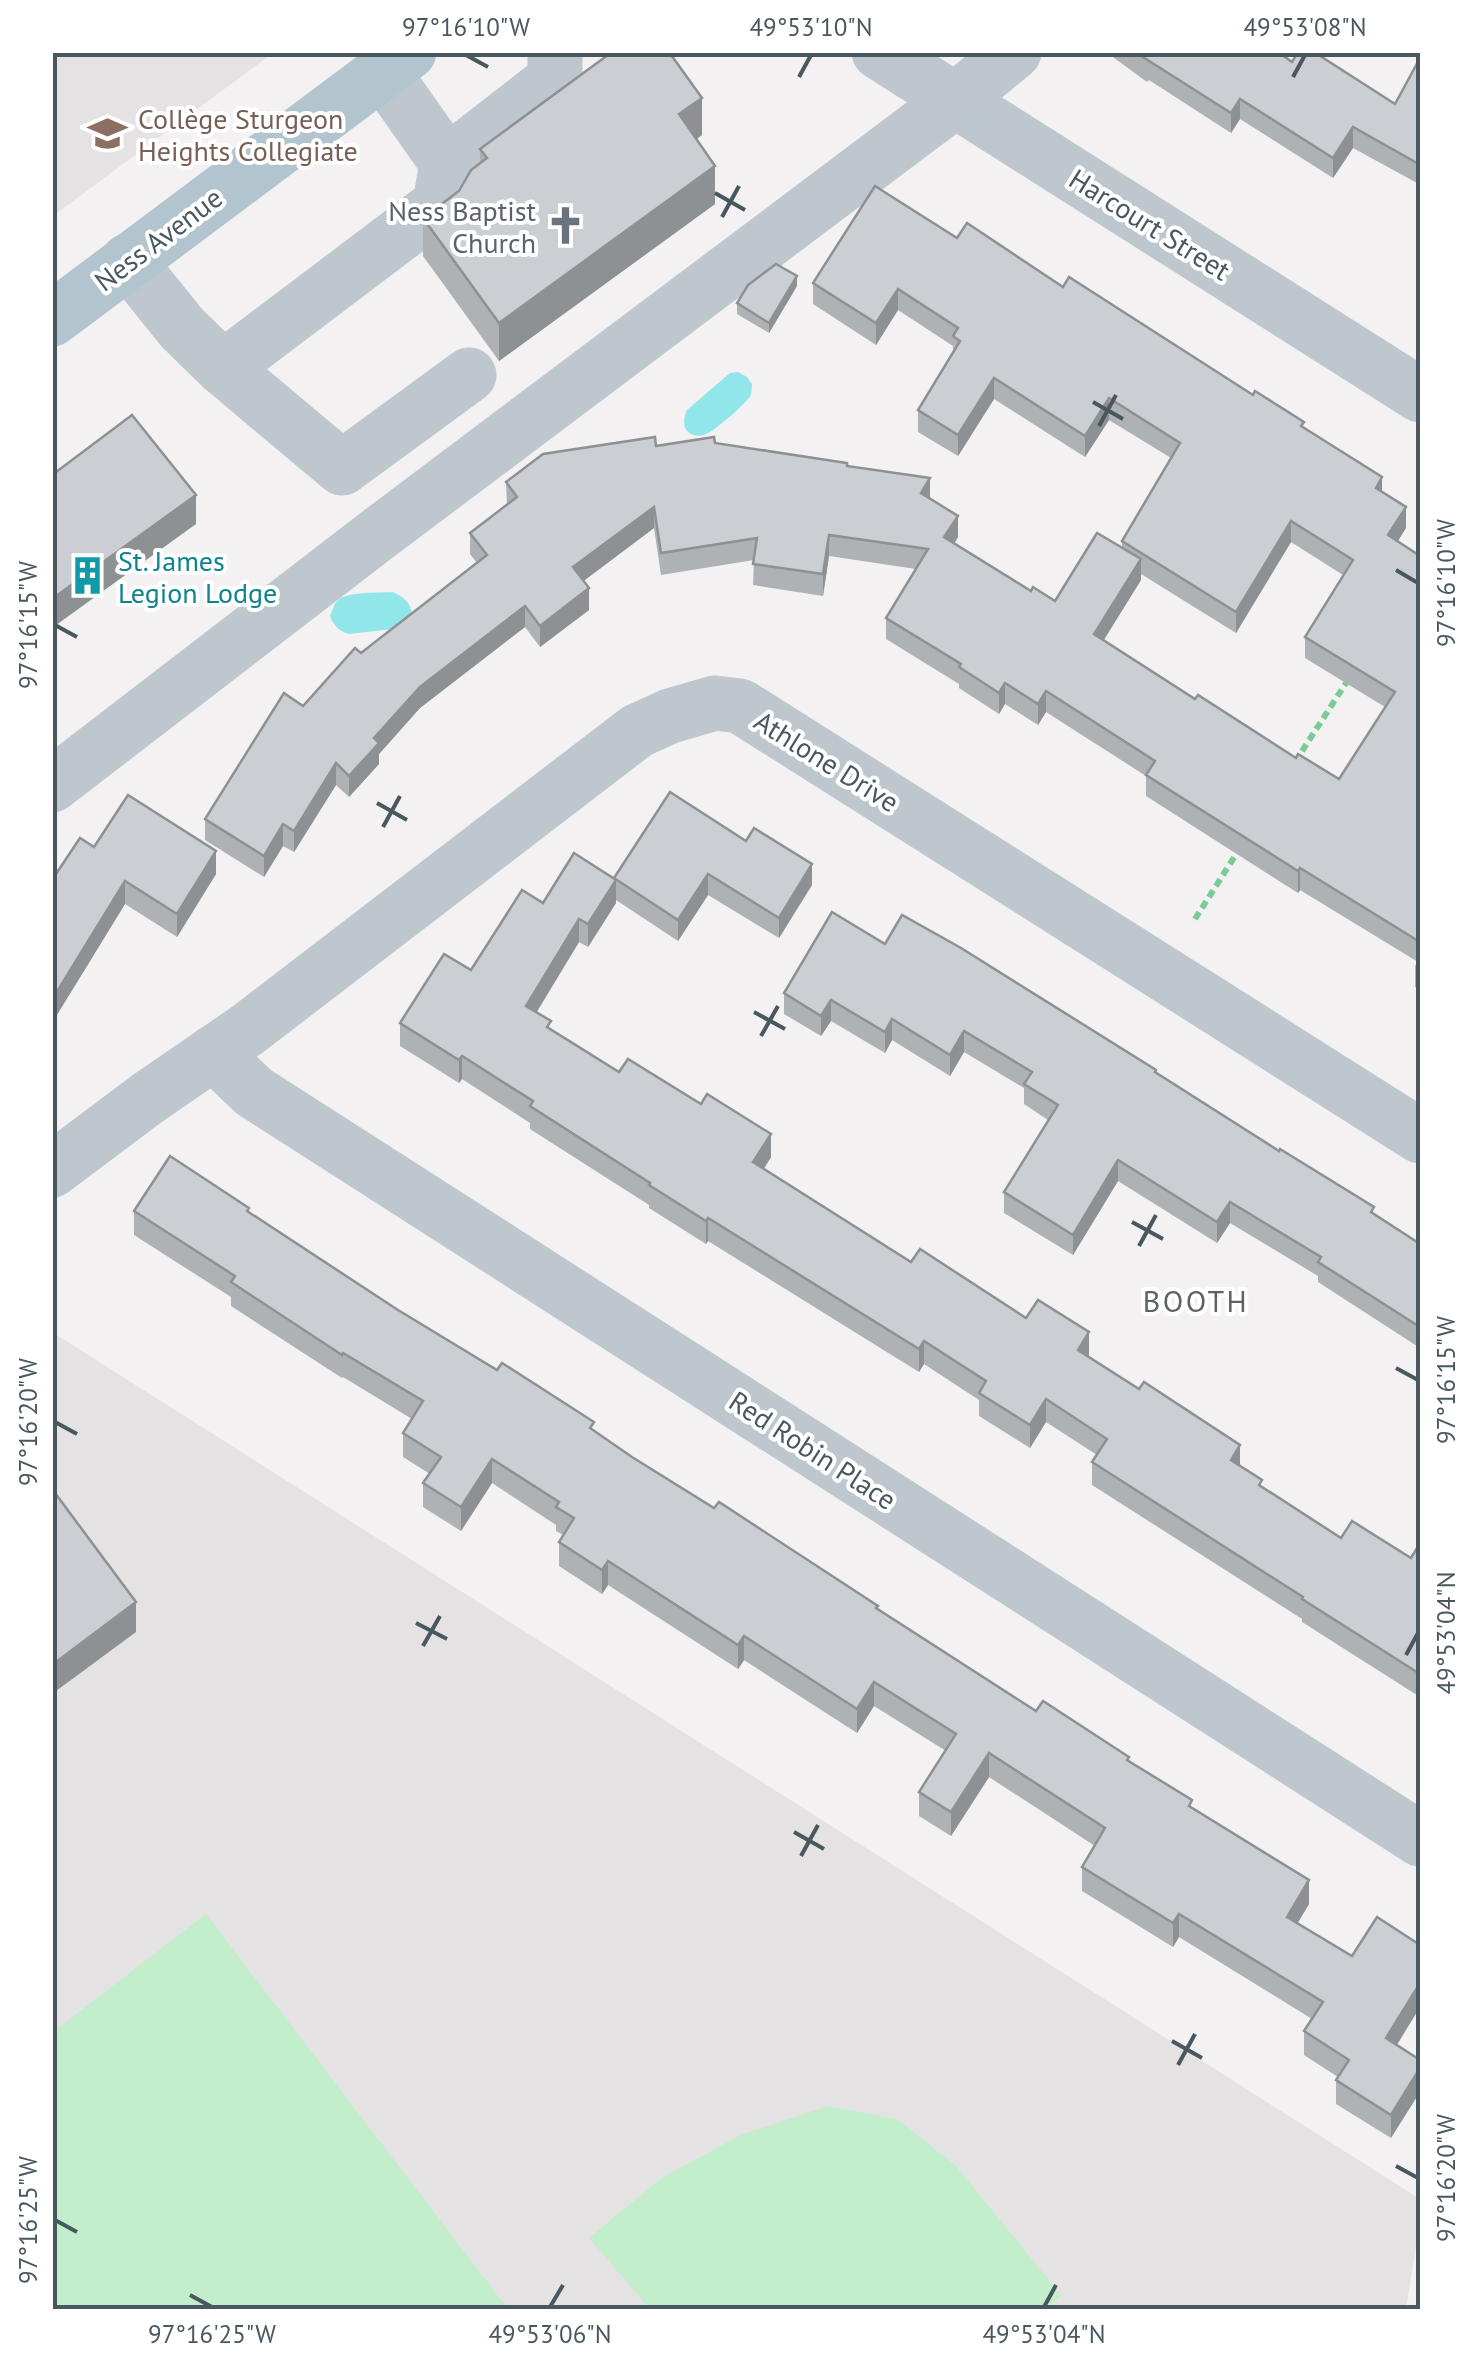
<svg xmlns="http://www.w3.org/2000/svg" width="1473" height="2362" viewBox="0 0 1473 2362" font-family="'PT Sans',sans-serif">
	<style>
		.education { fill: #e4e2e3 }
		.green { fill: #c2eecb }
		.water { fill: #91e6e9 }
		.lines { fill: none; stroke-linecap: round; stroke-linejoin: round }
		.path { stroke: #7bcb96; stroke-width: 6; stroke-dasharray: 8 5; stroke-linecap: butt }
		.minor { stroke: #bdc7cd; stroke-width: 55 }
		.major { stroke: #b2c5ce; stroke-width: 55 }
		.wall { fill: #afb2b5; fill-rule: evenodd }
		.shaded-wall { fill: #8e9194 }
		.building { fill: #cbcfd3; stroke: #8e9194; stroke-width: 2.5 }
		.ticks { fill: none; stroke: #49575e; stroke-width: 4 }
		.labels { text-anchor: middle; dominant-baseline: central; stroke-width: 8; stroke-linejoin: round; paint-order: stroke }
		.education-label { font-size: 28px; fill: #785e54; stroke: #fff; text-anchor: start }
		.worship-label { font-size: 28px; fill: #5b616d; stroke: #fff; text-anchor: end }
		.street-label { font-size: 28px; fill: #49575e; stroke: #fff }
		.culture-label { font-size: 28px; fill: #0d838f; stroke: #fff; text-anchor: start }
		.neighbourhood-label { font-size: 30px; letter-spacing: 2.5px; fill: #5d6265; stroke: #fff }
		.neatline { fill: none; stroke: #49575e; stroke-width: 4 }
		.ticks-label { font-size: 25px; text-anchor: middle; fill: #49575e }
	</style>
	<rect width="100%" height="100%" fill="#f3f1f1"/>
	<g class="education">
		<path d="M 53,52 L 273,52 L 273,53 L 53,216 Z"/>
		<path d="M 52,1332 L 1420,2199 L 1420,2220 L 1406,2309 L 53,2309 Z"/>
	</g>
	<g class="green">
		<path d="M 206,1914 L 508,2309 L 53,2309 L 53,2032 Z"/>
		<path d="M 828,2106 L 897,2119 L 955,2165 L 1061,2295 L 1043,2310 L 650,2309 L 589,2238 L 663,2177 L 741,2135 Z"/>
	</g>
	<g class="water">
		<path d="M 738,372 L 747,377 L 752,384 C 751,392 753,393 748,399 C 742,407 712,433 704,435 C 686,439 680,424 687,410 L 730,373 Z"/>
		<path d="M 393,592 C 405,598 410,602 412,614 L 401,628 L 349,634 C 339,631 334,626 330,616 C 332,612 334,604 337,601 C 346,591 380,593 393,592 Z"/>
	</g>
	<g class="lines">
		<g class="path">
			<path d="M 1295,762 L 1348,680"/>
			<path d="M 1195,919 L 1240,848"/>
		</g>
		<g class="minor">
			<path d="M 879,52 L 1420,395"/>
			<path d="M 447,163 L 555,79 L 555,52"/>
			<path d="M 128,261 L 182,328 L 223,368 L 342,468 L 469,375"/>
			<path d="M 223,368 L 440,204 L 447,163 L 383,72"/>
			<path d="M 52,785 L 377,535 L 957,99 L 1014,52"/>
			<path d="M 213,1053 L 254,1092 L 1420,1839"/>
			<path d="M 52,1170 L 148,1098 L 247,1030 L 637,731 L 670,716 L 715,703 L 740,706 L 1420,1136"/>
		</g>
		<path class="major" d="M 52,319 L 409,52"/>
	</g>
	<g class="wall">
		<path d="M 1106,52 L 1278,52 L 1292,62 L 1395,104 L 1420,58 L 1420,176 L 1417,183 L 1353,148 L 1333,178 L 1240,119 L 1231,133 L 1149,80 L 1147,82 Z"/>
		<path d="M 702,135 L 696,139 L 715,204 L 499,361 L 423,256 L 423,218 L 459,191 L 480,164 L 480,149 Z"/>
		<path d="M 957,238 L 1063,287 L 1304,428 L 1382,492 L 1406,528 L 1397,542 L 1420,556 L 1420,990 L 1415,987 L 1415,966 L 1418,962 L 1300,890 L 1298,893 L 1146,796 L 1146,776 L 1046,712 L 1038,725 L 1005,704 L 999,714 L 959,688 L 959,684 L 886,639 L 886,618 L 916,569 L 829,556 L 823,596 L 753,585 L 754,560 L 661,575 L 654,528 L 583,581 L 589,610 L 540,647 L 525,627 L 420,708 L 379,754 L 379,764 L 349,797 L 336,785 L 294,852 L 283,846 L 264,877 L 205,840 L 205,819 L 303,706 L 361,653 L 477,563 L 470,554 L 470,533 L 507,505 L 506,482 L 656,446 L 715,443 L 847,466 L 930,499 L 958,537 L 954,544 L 1031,591 L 1055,601 L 1122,548 L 1122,541 L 1171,458 L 1109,420 L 1085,457 L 994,399 L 958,456 L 918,432 L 918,410 L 953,353 L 953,346 L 898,310 L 876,345 L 813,304 L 813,283 ZM 1291,542 L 1343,575 L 1305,637 L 1305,658 L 1385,707 L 1339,779 L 1296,758 L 1195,699 L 1103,640 L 1141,580 L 1141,574 L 1236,633 Z"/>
		<path d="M 797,286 L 769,333 L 737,314 L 737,303 Z"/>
		<path d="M 670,792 L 812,885 L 779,938 L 708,895 L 678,941 L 616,900 L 616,903 L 588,947 L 579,942 L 537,1012 L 551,1030 L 619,1072 L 771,1157 L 764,1169 L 911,1262 L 1026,1318 L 1089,1355 L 1088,1356 L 1240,1466 L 1262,1487 L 1341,1538 L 1411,1558 L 1420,1543 L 1420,1697 L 1302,1622 L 1302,1619 L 1092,1485 L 1092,1462 L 1097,1455 L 1046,1422 L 1030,1448 L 979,1416 L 979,1400 L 924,1364 L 919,1372 L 708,1241 L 706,1244 L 649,1208 L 649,1205 L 530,1129 L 530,1123 L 462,1079 L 459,1083 L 400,1046 L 400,1023 L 471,970 L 543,903 L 614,879 Z"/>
		<path d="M 216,874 L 177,937 L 125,904 L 55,1018 L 52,1017 L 52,880 Z"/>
		<path d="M 885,944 L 1156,1073 L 1420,1244 L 1420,1348 L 1318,1282 L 1318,1276 L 1230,1223 L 1217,1243 L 1118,1181 L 1073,1255 L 1004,1213 L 1004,1192 L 1048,1120 L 1024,1104 L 1024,1088 L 964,1052 L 950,1076 L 892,1040 L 885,1053 L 831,1021 L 821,1036 L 784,1014 L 784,993 Z"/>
		<path d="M 134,1211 L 249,1212 L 398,1310 L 594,1430 L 632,1457 L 878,1609 L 1036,1711 L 1129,1762 L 1192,1809 L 1309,1904 L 1297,1923 L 1352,1956 L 1420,1945 L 1420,2007 L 1397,2045 L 1391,2138 L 1336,2104 L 1336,2080 L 1338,2077 L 1304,2055 L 1304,2031 L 1312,2019 L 1179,1937 L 1173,1947 L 1082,1891 L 1082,1867 L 1095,1846 L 989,1777 L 951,1836 L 919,1816 L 919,1792 L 946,1751 L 874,1706 L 857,1733 L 744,1660 L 738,1669 L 608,1585 L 602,1594 L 559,1566 L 559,1542 L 563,1535 L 556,1531 L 556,1525 L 492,1483 L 461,1531 L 423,1507 L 423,1483 L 430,1474 L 403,1457 L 403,1433 L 412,1419 L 343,1377 L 342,1378 L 231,1306 L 231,1297 L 134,1235 Z"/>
	</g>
	<g class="shaded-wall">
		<path d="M 702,98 L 702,135 L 679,152 L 679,114 Z"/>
		<path d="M 1240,99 L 1240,119 L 1231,133 L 1231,113 Z"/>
		<path d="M 1353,127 L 1353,148 L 1333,178 L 1333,158 Z"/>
		<path d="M 1420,156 L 1420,176 L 1417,183 L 1417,163 Z"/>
		<path d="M 715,166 L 715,204 L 499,361 L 499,323 Z"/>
		<path d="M 797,276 L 797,286 L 769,333 L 769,323 Z"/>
		<path d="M 898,289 L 898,310 L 876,345 L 876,323 Z"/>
		<path d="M 994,378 L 994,399 L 958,456 L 958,435 Z"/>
		<path d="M 1109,398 L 1109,420 L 1085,457 L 1085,436 Z"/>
		<path d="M 1382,477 L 1382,499 L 1376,488 Z"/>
		<path d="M 930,478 L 930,500 L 921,493 Z"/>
		<path d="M 196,495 L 196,524 L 52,628 L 52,599 Z"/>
		<path d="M 654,507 L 654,528 L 573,589 L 573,567 Z"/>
		<path d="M 1406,507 L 1406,528 L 1388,557 L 1388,535 Z"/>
		<path d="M 958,516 L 958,537 L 944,559 L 944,537 Z"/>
		<path d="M 1291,521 L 1291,542 L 1236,633 L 1236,612 Z"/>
		<path d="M 829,535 L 829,556 L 823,596 L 823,574 Z"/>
		<path d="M 1141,559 L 1141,580 L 1094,656 L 1094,634 Z"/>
		<path d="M 589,588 L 589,610 L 540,647 L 540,626 Z"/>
		<path d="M 525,606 L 525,627 L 420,708 L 379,754 L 379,764 L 349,797 L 349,776 L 374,738 L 420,687 Z"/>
		<path d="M 1005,683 L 1005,704 L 999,714 L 999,693 Z"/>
		<path d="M 1046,691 L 1046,712 L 1038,725 L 1038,704 Z"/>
		<path d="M 336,763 L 336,785 L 294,852 L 294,831 Z"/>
		<path d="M 283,824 L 283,846 L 264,877 L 264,856 Z"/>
		<path d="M 216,851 L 216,874 L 177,937 L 177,914 Z"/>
		<path d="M 812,864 L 812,885 L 779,938 L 779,918 Z"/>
		<path d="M 1300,868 L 1300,890 L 1298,893 L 1298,871 Z"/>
		<path d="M 708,874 L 708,895 L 678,941 L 678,920 Z"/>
		<path d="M 616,880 L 616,903 L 588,947 L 588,924 Z"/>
		<path d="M 125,881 L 125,904 L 55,1018 L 55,995 Z"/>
		<path d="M 579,919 L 579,942 L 526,1029 L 526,1006 Z"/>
		<path d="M 831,1000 L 831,1021 L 821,1036 L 821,1016 Z"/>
		<path d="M 892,1019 L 892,1040 L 885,1053 L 885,1032 Z"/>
		<path d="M 964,1031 L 964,1052 L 950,1076 L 950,1055 Z"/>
		<path d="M 462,1056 L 462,1079 L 459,1083 L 459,1060 Z"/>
		<path d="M 771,1134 L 771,1157 L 753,1185 L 753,1162 Z"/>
		<path d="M 1118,1160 L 1118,1181 L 1073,1255 L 1073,1235 Z"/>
		<path d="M 1230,1202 L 1230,1223 L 1217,1243 L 1217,1222 Z"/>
		<path d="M 708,1218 L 708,1241 L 706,1244 L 706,1221 Z"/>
		<path d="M 1089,1332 L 1089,1355 L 1078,1373 L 1078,1350 Z"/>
		<path d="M 924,1341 L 924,1364 L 919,1372 L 919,1349 Z"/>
		<path d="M 1046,1399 L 1046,1422 L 1030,1448 L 1030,1425 Z"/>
		<path d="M 1240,1445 L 1240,1468 L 1231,1460 Z"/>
		<path d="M 492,1459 L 492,1483 L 461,1531 L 461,1507 Z"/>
		<path d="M 608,1561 L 608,1585 L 602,1594 L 602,1570 Z"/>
		<path d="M 136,1602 L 136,1632 L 52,1694 L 52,1665 Z"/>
		<path d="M 744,1636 L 744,1660 L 738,1669 L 738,1645 Z"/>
		<path d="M 874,1682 L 874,1706 L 857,1733 L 857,1709 Z"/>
		<path d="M 989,1753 L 989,1777 L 951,1836 L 951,1812 Z"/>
		<path d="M 1309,1880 L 1309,1904 L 1287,1941 L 1287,1917 Z"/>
		<path d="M 1179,1914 L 1179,1937 L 1173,1947 L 1173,1923 Z"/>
		<path d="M 1420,1983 L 1420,2007 L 1386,2062 L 1386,2038 Z"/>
		<path d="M 1420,2068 L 1420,2092 L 1391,2138 L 1391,2115 Z"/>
	</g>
	<g class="building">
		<path d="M 612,52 L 669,52 L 702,98 L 679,114 L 715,166 L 499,323 L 423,218 L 459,191 L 471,170 L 487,158 L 480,149 Z"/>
		<path d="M 1135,52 L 1278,52 L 1292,62 L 1298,52 L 1314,52 L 1395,104 L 1420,58 L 1420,156 L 1417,163 L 1353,127 L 1333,158 L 1240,99 L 1231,113 Z"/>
		<path d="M 875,186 L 957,238 L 967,223 L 1063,287 L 1069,277 L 1253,395 L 1255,391 L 1304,422 L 1301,426 L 1382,477 L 1376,488 L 1406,507 L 1388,535 L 1420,556 L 1420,942 L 1300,868 L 1298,871 L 1146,775 L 1155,761 L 1046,691 L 1038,704 L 1005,683 L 999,693 L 959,667 L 961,664 L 886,618 L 928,549 L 829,535 L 823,574 L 753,564 L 757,538 L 661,553 L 654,507 L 573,567 L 589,588 L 540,626 L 525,606 L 420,687 L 374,738 L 379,743 L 349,776 L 336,763 L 294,831 L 283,824 L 264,856 L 205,819 L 284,693 L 303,706 L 355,648 L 361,653 L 487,555 L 470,533 L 517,497 L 506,482 L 543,454 L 655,437 L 656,446 L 714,437 L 715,443 L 847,463 L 847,466 L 930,478 L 921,493 L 958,516 L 944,537 L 1031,591 L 1033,587 L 1055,601 L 1097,533 L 1141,559 L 1094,634 L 1195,699 L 1198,695 L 1296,758 L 1298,754 L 1339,779 L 1395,692 L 1305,637 L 1353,560 L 1291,521 L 1236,612 L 1122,541 L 1180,443 L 1109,398 L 1085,436 L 994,378 L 958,435 L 918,410 L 960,341 L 953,336 L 958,328 L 898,289 L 876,323 L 813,283 Z"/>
		<path d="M 776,264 L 797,276 L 769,323 L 737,303 L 748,285 Z"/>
		<path d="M 132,415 L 196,495 L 52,599 L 52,475 Z"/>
		<path d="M 670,792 L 746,841 L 754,828 L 812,864 L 779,918 L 708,874 L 678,920 L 614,878 Z"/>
		<path d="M 128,795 L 216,851 L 177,914 L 125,881 L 55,995 L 52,994 L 52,880 L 80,838 L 94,847 Z"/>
		<path d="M 574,853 L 616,880 L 588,924 L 579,919 L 526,1006 L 551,1021 L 547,1027 L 619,1072 L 628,1059 L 701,1104 L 707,1094 L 771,1134 L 753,1162 L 911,1262 L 920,1249 L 1026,1318 L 1038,1300 L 1089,1332 L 1078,1350 L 1139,1389 L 1144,1382 L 1240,1445 L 1231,1460 L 1262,1480 L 1259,1485 L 1341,1538 L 1352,1521 L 1411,1558 L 1420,1543 L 1420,1674 L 1302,1599 L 1303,1597 L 1092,1462 L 1107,1439 L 1046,1399 L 1030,1425 L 979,1393 L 986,1381 L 924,1341 L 919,1349 L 708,1218 L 706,1221 L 649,1185 L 650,1183 L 530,1106 L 533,1101 L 462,1056 L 459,1060 L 400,1023 L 444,954 L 471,970 L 522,890 L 543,903 Z"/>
		<path d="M 832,912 L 885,944 L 902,915 L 961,948 L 1156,1070 L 1155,1072 L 1279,1151 L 1280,1149 L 1374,1207 L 1371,1212 L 1420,1244 L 1420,1327 L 1318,1262 L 1321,1257 L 1230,1202 L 1217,1222 L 1118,1160 L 1073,1235 L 1004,1192 L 1058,1105 L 1024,1084 L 1032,1072 L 964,1031 L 950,1055 L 892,1019 L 885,1032 L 831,1000 L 821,1016 L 784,993 Z"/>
		<path d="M 170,1156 L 249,1208 L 247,1211 L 398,1310 L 497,1370 L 502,1363 L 594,1422 L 590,1428 L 632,1457 L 714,1508 L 719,1502 L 878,1606 L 876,1608 L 1036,1711 L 1043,1701 L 1129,1757 L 1127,1760 L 1192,1800 L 1189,1806 L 1309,1880 L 1287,1917 L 1352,1956 L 1377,1917 L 1420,1945 L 1420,1983 L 1386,2038 L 1420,2060 L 1420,2068 L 1391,2115 L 1336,2080 L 1349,2060 L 1304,2031 L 1323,2002 L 1179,1914 L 1173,1923 L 1082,1867 L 1105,1828 L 989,1753 L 951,1812 L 919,1792 L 956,1734 L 874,1682 L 857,1709 L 744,1636 L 738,1645 L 608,1561 L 602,1570 L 559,1542 L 574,1518 L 556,1507 L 559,1502 L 492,1459 L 461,1507 L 423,1483 L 441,1457 L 403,1433 L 423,1401 L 343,1353 L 342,1355 L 231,1282 L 235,1276 L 134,1211 Z"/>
		<path d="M 52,1489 L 136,1602 L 52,1665 Z"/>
	</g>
	<path class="ticks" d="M 466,55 L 488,67M 799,77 L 811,55M 1293,77 L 1305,55M 715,193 L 745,210M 722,217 L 739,186M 1093,402 L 1123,419M 1099,426 L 1116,395M 1396,570 L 1418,583M 55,625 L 77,637M 377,803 L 407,820M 383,827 L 400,796M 754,1012 L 785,1029M 761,1036 L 778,1006M 1132,1222 L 1163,1239M 1139,1246 L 1156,1215M 1396,1368 L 1418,1380M 55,1422 L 77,1434M 416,1623 L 447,1639M 423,1646 L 440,1616M 1406,1655 L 1418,1633M 794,1832 L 824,1849M 801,1856 L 818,1825M 1172,2041 L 1202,2058M 1178,2065 L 1195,2034M 1396,2166 L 1418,2178M 55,2220 L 77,2232M 190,2295 L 212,2307M 550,2307 L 563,2285M 1044,2307 L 1056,2285"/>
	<defs>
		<symbol id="school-bare" viewBox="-9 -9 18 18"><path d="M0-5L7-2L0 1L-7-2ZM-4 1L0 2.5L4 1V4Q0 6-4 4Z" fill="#8d6e63" stroke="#fff" stroke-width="2.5" paint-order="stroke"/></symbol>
		<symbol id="church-bare" viewBox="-9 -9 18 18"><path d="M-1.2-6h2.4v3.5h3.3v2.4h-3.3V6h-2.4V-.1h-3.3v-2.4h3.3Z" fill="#6b7280" stroke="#fff" stroke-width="2.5" paint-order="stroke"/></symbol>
		<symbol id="building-bare" viewBox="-9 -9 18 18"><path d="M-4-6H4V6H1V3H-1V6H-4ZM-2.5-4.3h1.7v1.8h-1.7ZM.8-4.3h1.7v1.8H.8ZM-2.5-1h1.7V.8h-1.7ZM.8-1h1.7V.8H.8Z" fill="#0f9aa8" stroke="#fff" stroke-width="2.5" paint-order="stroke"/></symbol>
	</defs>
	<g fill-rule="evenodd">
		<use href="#school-bare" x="80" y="106" width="55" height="55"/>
		<use href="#church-bare" x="538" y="198" width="55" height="55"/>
		<use href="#building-bare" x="60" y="548" width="55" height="55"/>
	</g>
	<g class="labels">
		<g class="education-label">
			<text x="138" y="118">Collège Sturgeon<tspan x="138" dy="32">Heights Collegiate</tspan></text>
		</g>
		<g class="worship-label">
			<text x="536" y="210">Ness Baptist<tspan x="536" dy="32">Church</tspan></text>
		</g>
		<g class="street-label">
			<text transform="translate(1150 224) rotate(32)">Harcourt Street</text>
			<text transform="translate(158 239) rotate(-37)">Ness Avenue</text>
			<text transform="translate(827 761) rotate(32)">Athlone Drive</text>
			<text transform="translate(813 1450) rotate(33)">Red Robin Place</text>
		</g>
		<g class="culture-label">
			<text x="118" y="560">St. James<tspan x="118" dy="32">Legion Lodge</tspan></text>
		</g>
		<g class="neighbourhood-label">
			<text x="1196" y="1300">BOOTH</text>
		</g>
	</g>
	<rect width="1473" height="2362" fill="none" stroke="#ffffff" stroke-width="110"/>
	<rect x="55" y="55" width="1363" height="2252" class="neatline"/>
	<g class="ticks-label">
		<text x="466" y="36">97°16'10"W</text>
		<text x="811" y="36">49°53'10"N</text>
		<text x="1305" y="36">49°53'08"N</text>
		<text transform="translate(1446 583) rotate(-90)" y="9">97°16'10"W</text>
		<text transform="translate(28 625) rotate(-90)" y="9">97°16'15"W</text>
		<text transform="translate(1446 1380) rotate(-90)" y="9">97°16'15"W</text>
		<text transform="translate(28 1422) rotate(-90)" y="9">97°16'20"W</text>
		<text transform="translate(1446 1633) rotate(-90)" y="9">49°53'04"N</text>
		<text transform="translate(1446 2178) rotate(-90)" y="9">97°16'20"W</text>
		<text transform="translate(28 2220) rotate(-90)" y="9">97°16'25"W</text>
		<text x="212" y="2343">97°16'25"W</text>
		<text x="550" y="2343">49°53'06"N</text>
		<text x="1044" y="2343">49°53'04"N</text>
	</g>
</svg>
